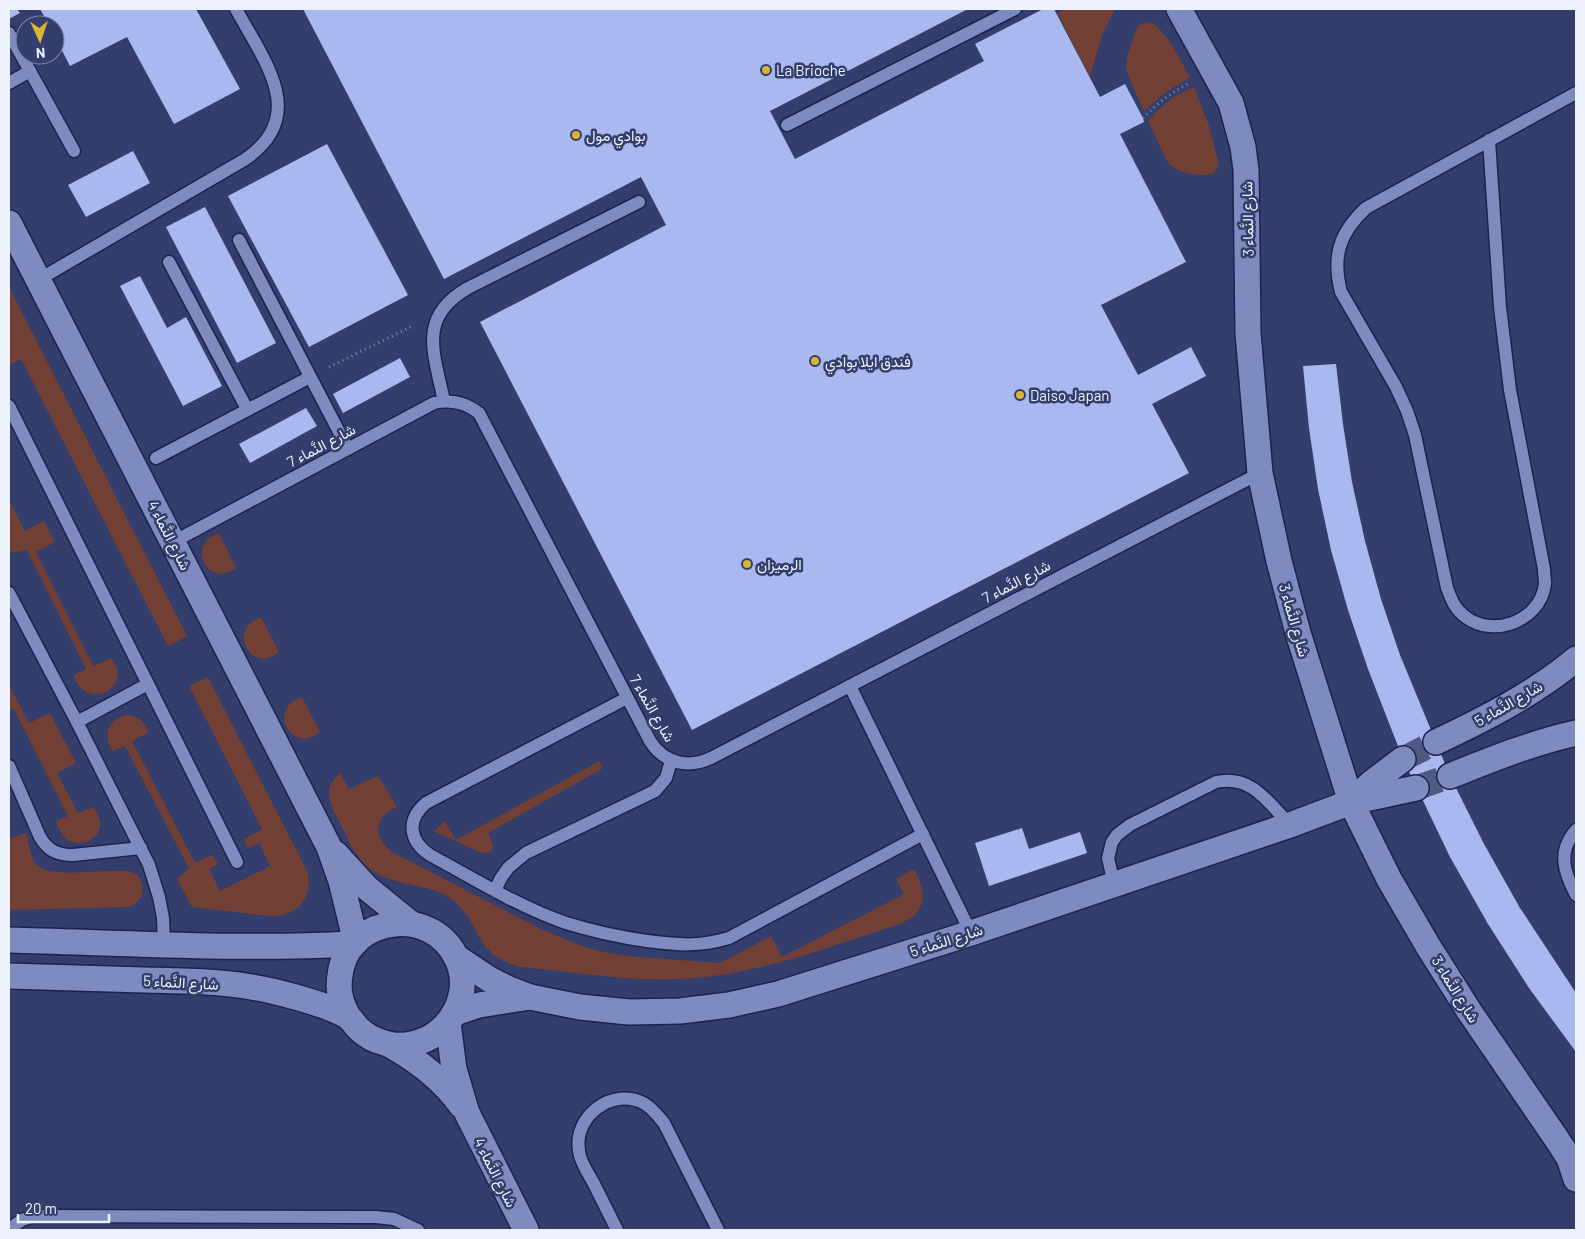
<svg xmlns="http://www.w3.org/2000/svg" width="1585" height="1239" viewBox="0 0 1585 1239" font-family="Barlow,Vazirmatn,sans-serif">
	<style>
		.green { fill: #734035 }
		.building { fill: #a9b8ef }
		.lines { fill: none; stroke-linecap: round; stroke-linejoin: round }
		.street-tunnel { stroke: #4f5982; stroke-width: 25; stroke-dasharray: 25 12; stroke-linecap: butt }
		.lane-casing { stroke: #1c234f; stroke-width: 15 }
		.street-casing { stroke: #1c234f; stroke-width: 28 }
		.path { stroke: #828aaa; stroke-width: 3; stroke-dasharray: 1 4; stroke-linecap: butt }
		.lane { stroke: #7d8bbf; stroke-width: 12 }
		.street { stroke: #7d8bbf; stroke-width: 25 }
		.poi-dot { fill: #d7b434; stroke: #333e6c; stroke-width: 2 }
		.labels { text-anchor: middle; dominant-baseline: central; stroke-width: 5; stroke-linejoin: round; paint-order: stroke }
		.poi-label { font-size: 15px; fill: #eef2fd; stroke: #333e6c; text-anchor: start }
		.street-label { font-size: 15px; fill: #eef2fd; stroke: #333e6c }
	</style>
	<rect width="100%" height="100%" fill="#333e6c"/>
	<g class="green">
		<path d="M 1067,9 L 1115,9 L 1102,35 L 1090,77 L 1057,13 Z"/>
		<path d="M 1149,22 C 1165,27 1182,63 1190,78 C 1172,87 1158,97 1144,112 L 1126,70 L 1127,57 L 1136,30 L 1139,25 Z"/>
		<path d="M 1194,87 L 1209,126 L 1219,164 L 1214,173 C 1201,178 1177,173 1168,163 L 1148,121 C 1162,104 1175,95 1194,87 Z"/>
		<path d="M 9,287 L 187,636 L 168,646 L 21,359 L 9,365 Z"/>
		<path d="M 9,500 L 25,531 L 44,521 L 55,542 L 36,552 L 93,666 L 112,658 C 113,661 116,665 117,669 C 122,691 93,703 79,686 C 77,684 75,679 74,675 L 86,669 L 27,550 L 9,553 Z"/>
		<path d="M 219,533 L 236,568 C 230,571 224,575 218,573 C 201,570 197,550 208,539 C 211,536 215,535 219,533 Z"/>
		<path d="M 261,617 L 279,652 C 276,654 272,657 268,658 C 248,663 235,636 251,623 C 253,621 258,619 261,617 Z"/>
		<path d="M 208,677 L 308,873 C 312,901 297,916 270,916 L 192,907 L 177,879 L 189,868 L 125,746 L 113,751 C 111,748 108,744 108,740 C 103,720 129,707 143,722 C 145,724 147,729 149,732 L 132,741 L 195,863 L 212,855 L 218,864 L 209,869 L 220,891 L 270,866 L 259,843 L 248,848 L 244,839 L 262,829 L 189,686 Z"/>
		<path d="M 9,685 L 29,723 L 50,713 L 76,763 L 57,773 L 78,813 L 94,807 C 97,813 101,819 100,826 C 98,843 74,849 63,836 C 60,832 58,826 56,821 L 68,816 L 14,709 L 9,710 Z"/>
		<path d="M 302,697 L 320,732 C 316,734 312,737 309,738 C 289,743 276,716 291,703 C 294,700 299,699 302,697 Z"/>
		<path d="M 599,761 L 603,768 L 488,833 L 493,845 L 492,850 L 487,853 L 479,852 L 434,831 L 445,821 L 456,840 Z"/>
		<path d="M 340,772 L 349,789 L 378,776 L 397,807 C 374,817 372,837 392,852 L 543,930 L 582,946 L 603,952 L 625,956 L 720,963 L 771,936 L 782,957 L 904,894 L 896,879 L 914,869 C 928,895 927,913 897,925 C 825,948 753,977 676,979 C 624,981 572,972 521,967 C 472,954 483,925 453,900 C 443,892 430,889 418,886 C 370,877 360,867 340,823 C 334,811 323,795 333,781 C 335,778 338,775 340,772 Z"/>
		<path d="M 26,833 C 29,844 30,861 41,868 C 53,876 95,871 111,871 C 118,871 127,870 134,873 C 141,877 144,886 142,894 C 140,901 135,904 129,907 L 9,910 L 9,839 Z"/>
	</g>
	<g class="building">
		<path d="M 9,9 L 17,9 L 20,13 L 9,19 Z"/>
		<path d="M 40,9 L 196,9 L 240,89 L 174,124 L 127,37 L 70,66 L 55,37 L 55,25 L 49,25 Z"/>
		<path d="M 303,9 L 968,9 L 770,111 L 795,159 L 984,61 L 975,44 L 1043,9 L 1054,9 L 1100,97 L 1125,84 L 1143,118 L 1144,122 L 1120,134 L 1186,262 L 1101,305 L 1138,375 L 1191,347 L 1206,376 L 1152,404 L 1189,473 L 692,730 L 480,322 L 666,225 L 641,177 L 444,279 Z"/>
		<path d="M 327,144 L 408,295 L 309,347 L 228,196 Z"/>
		<path d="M 133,151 L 150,183 L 86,217 L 68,185 Z"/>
		<path d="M 205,207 L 276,343 L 237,363 L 166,227 Z"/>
		<path d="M 140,276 L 167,328 L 186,317 L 222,386 L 183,406 L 120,286 Z"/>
		<path d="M 400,358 L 410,377 L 343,413 L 333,394 Z"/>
		<path d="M 1336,364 L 1343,424 L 1352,482 L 1365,541 L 1381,599 L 1400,655 L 1450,776 L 1484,844 L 1520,908 L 1576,993 L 1576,1052 L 1529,988 L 1488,924 L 1450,857 L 1403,759 L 1368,669 L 1348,610 L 1331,550 L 1318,489 L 1309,428 L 1303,366 Z"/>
		<path d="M 306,408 L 317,426 L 250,463 L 239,444 Z"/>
		<path d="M 1022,828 L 1029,849 L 1080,832 L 1087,853 L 989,886 L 975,843 Z"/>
	</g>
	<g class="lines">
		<g class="street-tunnel">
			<path d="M 1403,759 L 1436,742"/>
			<path d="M 1416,788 L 1450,776"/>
		</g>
		<defs>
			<g id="lane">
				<path d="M 9,33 L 74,151"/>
				<path d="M 9,83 L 30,71"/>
				<path d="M 787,125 L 1015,9"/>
				<path d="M 1489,140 L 1500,307 L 1510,390 L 1544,569 C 1544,574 1545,579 1545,584 C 1540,624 1486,641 1459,611 C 1453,605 1450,596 1447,588 L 1415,435 L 1407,411 L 1396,387 L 1341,292 C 1332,257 1339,233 1366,208 L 1576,93"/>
				<path d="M 239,240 L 348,449"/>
				<path d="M 169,262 L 247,409"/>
				<path d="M 38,280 L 244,160 C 310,116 264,61 236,9"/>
				<path d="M 444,401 C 434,353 417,317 468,288 L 639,202"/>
				<path d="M 9,406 L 237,862"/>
				<path d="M 156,458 L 310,377"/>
				<path d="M 173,542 L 434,403 C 451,399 465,402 479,413 L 650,741 C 664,763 687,769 711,758 L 1260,473"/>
				<path d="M 9,593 L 77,722 L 149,865 L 159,897 L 163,918 L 164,944"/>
				<path d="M 850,686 L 971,933"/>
				<path d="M 627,698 L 426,803 C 406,820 409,841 430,855 C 473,878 519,907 566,923 C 592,931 619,937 647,941 C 679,945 698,947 729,938 L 923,834"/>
				<path d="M 77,722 L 148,684"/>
				<path d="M 9,766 L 40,837 C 48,851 58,855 73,855 L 141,848"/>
				<path d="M 1576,830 C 1557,852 1564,872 1576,895"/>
				<path d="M 1114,884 L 1108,858 L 1112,842 L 1117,835 L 1130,825 L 1216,782 C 1251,774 1268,802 1290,825"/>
				<path d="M 495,890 L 501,878 L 508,868 L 526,853 L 655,791 L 666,778 L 671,761"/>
				<path d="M 9,1229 L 22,1220 L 33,1216 L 376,1217 L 394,1219 L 418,1230"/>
				<path d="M 617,1230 C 609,1214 601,1198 593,1182 C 588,1173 580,1162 579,1151 C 573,1116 613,1086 645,1104 C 653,1109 658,1116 664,1123 L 718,1230"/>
			</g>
			<g id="street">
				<path d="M 1179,9 L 1231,103 L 1243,147 L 1246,170 L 1248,333 L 1260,473 L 1279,561 L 1298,633 L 1351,802 L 1389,879 L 1428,946 L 1469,1011 L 1556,1138 L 1569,1158 L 1576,1179"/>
				<path d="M 9,223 L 329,847 L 341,881 L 356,942"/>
				<path d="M 1436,742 C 1485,719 1534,694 1576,659"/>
				<path d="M 1450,776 C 1492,759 1532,743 1576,733"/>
				<path d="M 1351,802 L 1370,784 L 1403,759"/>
				<path d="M 336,854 L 367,888 L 410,923"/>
				<path d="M 9,940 C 123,943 239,950 353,944"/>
				<path d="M 456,957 L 489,979 L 509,989 L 530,997 L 580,1007 L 629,1012 L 680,1011 L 729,1005 L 778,994 L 971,933 L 1290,825 L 1351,802 L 1416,788"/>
				<path d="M 9,976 C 54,977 99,979 144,980 C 187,981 230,981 272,991 C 293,996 329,1006 347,1016 C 352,1019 355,1026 360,1030 C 373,1042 395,1048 412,1044 C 451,1036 474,993 456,957 C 432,907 353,915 341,969 C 339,979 338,990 341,999 C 342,1005 346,1011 348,1017"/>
				<path d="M 455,1013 L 479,1005 L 530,997"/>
				<path d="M 448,1023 L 454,1069 L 467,1113 L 526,1230"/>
				<path d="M 390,1045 C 419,1061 442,1079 461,1105"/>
			</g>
		</defs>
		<use href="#lane" class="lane-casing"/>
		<use href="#street" class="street-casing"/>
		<g class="path">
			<path d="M 1143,118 C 1157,104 1170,93 1188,84"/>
			<path d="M 329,367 L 413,326"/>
		</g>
		<use href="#lane" class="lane"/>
		<use href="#street" class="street"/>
	</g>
	<g class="poi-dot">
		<circle cx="766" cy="70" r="5"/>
		<circle cx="576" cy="135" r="5"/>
		<circle cx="815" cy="361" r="5"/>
		<circle cx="1020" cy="395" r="5"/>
		<circle cx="747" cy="564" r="5"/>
	</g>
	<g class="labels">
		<g class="poi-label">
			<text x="776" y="70">La Brioche</text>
			<text x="586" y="135">بوادي مول</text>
			<text x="825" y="361">فندق ايلا بوادي</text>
			<text x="1030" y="395">Daiso Japan</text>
			<text x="757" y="564">الرميزان</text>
		</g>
		<g class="street-label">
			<text transform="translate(1247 219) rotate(-91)">شارع النَّماء 3</text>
			<text transform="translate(321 445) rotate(-28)">شارع النَّماء 7</text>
			<text transform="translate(170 535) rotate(63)">شارع النَّماء 4</text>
			<text transform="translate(1016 581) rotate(-28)">شارع النَّماء 7</text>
			<text transform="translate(1295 620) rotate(74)">شارع النَّماء 3</text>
			<text transform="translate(1508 703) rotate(-30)">شارع النَّماء 5</text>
			<text transform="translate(653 708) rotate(60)">شارع النَّماء 7</text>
			<text transform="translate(946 940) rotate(-18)">شارع النَّماء 5</text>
			<text transform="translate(181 982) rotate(3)">شارع النَّماء 5</text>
			<text transform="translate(1456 989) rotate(58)">شارع النَّماء 3</text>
			<text transform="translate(496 1172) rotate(63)">شارع النَّماء 4</text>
		</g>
	</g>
	<rect width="1585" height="1239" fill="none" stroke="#eef2fd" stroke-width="20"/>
	<g transform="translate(40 40) rotate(177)"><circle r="24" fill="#333e6c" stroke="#7e86a6"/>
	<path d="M0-4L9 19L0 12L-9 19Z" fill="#d7b434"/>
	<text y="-8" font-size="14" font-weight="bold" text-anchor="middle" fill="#eef2fd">N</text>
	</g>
	<path d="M18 1214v8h91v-8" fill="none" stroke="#eef2fd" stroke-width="2.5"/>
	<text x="25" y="1214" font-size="15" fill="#eef2fd" stroke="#333e6c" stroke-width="4" paint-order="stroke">20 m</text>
</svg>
